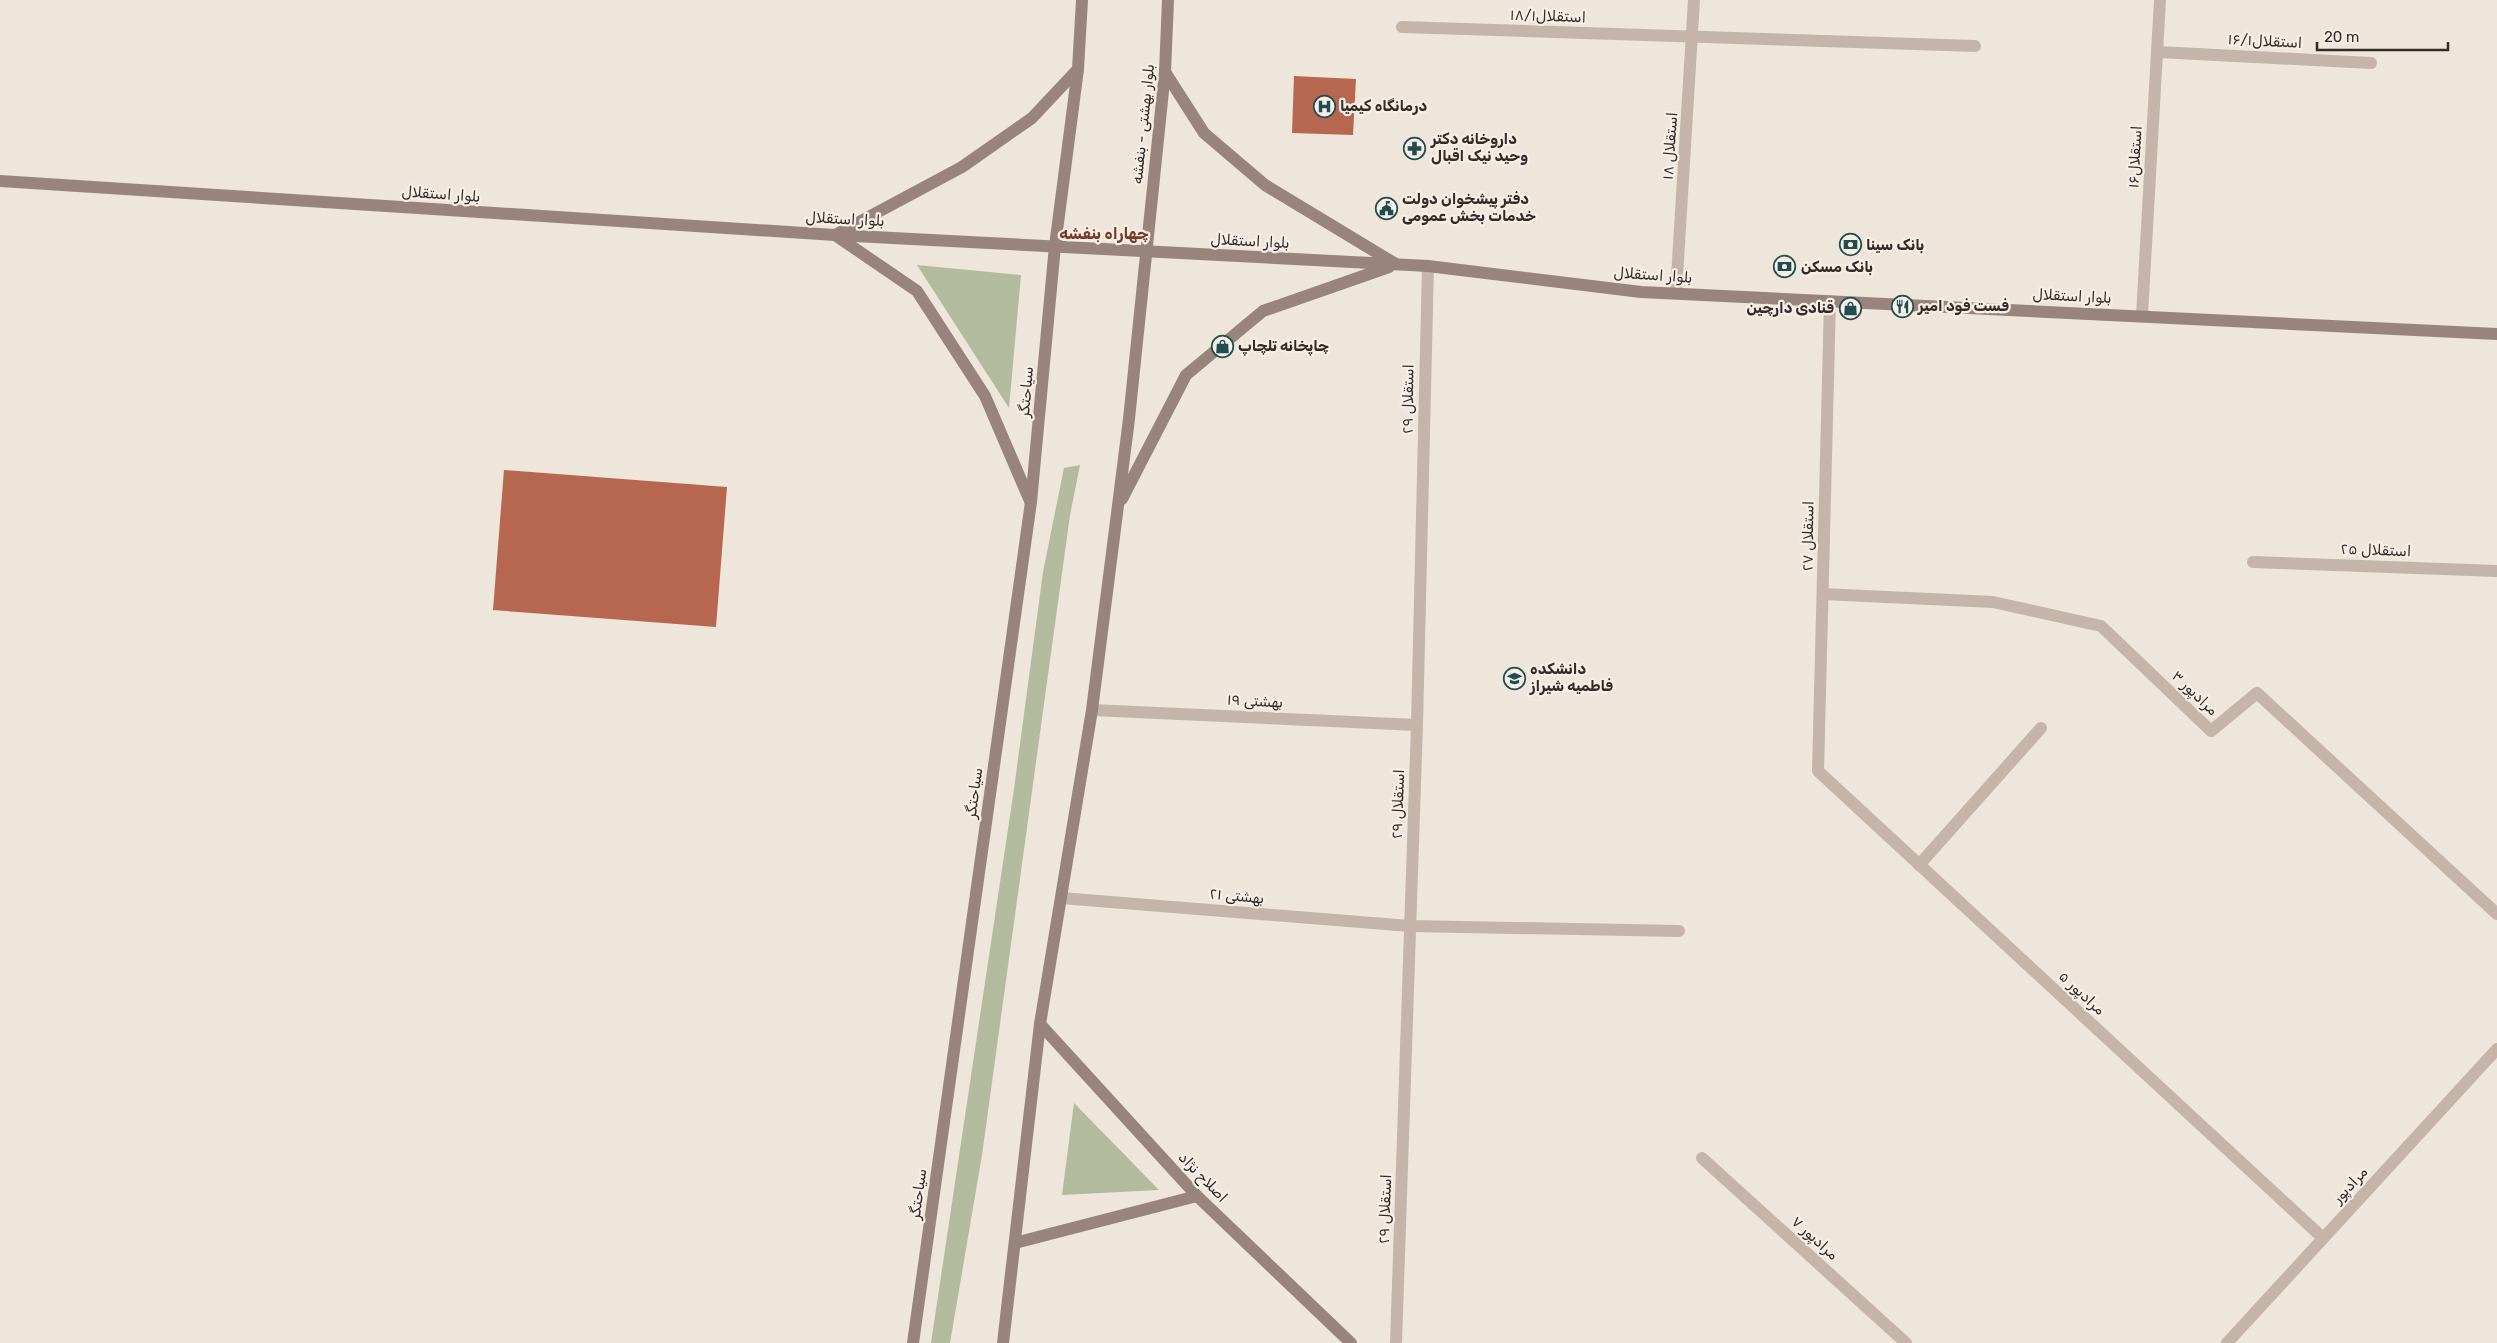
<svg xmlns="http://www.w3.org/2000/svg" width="2497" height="1343" viewBox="0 0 2497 1343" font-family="Rubik,'Noto Naskh Arabic',sans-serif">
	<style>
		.green { fill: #b2bb9d }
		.building { fill: #b76750 }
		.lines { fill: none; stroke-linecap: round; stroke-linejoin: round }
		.minor { stroke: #c5b5a8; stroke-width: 12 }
		.tertiary { stroke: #c5b5a8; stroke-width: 12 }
		.secondary { stroke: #98847a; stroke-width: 12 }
		.labels { text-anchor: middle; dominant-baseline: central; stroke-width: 4.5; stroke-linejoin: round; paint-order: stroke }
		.street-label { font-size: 15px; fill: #332b27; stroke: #f7efe7 }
		.poi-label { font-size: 15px; font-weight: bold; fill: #332b27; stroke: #f7efe7; text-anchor: start }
		.neighbourhood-label { font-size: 16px; font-weight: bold; fill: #783b2a; stroke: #f7efe7 }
	</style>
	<rect width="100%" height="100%" fill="#eee5db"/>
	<g class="green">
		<path d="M 917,265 L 1021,275 L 1009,408 Z"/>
		<path d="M 1080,465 L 1070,515 L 982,1155 L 950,1343 L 931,1343 L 1014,789 L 1043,572 L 1064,468 Z"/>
		<path d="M 1074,1103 L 1159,1190 L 1062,1195 Z"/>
	</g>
	<g class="building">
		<path d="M 1294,76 L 1356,79 L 1353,135 L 1292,133 Z"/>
		<path d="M 504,470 L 727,487 L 716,627 L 493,610 Z"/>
	</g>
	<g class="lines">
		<g class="minor">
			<path d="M 1402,27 L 1975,46"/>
			<path d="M 2158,52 L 2371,63"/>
			<path d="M 1676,293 L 1694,0"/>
			<path d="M 1830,301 L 1818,771 L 2323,1238"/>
			<path d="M 2142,315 L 2160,0"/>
			<path d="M 2253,562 L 2497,571"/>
			<path d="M 1823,594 L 1993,602 L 2101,626 L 2211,731 L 2257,693 L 2497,914"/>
			<path d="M 1092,710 L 1417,725"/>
			<path d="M 1919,865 L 2041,728"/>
			<path d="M 1061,898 L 1410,926 L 1679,931"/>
			<path d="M 1702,1158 L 1906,1343"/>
			<path d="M 1396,1343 L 1417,725 L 1428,266"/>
		</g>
		<path class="tertiary" d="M 2227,1343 L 2497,1049"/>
		<g class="secondary">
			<path d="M 1165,72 L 1204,133 L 1265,185 L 1394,263"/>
			<path d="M 0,181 L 835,235 L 1428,266 L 1641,292 L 2497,334"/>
			<path d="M 1122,499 L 1186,375 L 1263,311 L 1389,267"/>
			<path d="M 1030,501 L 985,396 L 917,291 L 835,235 L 962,167 L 1032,118 L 1078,69"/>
			<path d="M 1040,1024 L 1197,1196 L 1351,1343"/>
			<path d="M 1015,1243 L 1197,1196"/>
			<path d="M 913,1343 L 1031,502 L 1055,246 L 1078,69 L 1082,0"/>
			<path d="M 1003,1343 L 1040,1024 L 1092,710 L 1129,419 L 1165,72 L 1168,0"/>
		</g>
	</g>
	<defs>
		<symbol id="hospital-ring" viewBox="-11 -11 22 22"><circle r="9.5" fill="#f7efe7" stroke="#224d4f" stroke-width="1.5"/><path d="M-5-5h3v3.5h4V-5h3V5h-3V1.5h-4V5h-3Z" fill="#224d4f"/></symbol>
		<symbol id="pharmacy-ring" viewBox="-11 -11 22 22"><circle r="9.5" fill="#f7efe7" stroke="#224d4f" stroke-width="1.5"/><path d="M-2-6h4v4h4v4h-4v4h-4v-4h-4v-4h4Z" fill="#224d4f"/></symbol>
		<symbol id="civic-ring" viewBox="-11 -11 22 22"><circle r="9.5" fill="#f7efe7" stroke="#224d4f" stroke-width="1.5"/><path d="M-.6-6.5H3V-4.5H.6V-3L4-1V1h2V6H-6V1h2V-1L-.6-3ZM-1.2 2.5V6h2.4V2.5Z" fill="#224d4f"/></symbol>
		<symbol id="bank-ring" viewBox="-11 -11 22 22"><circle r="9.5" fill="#f7efe7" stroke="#224d4f" stroke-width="1.5"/><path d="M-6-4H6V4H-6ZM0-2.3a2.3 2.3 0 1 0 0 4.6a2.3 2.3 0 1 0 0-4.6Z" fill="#224d4f"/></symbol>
		<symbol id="restaurant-ring" viewBox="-11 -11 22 22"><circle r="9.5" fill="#f7efe7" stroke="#224d4f" stroke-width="1.5"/><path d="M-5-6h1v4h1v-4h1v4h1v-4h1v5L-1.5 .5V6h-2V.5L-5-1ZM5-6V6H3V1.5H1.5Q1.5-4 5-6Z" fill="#224d4f"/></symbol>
		<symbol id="shop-ring" viewBox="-11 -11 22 22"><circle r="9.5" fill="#f7efe7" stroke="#224d4f" stroke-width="1.5"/><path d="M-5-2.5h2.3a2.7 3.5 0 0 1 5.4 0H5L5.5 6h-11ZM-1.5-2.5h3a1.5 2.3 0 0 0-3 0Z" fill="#224d4f"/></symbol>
		<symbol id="university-ring" viewBox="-11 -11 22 22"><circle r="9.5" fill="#f7efe7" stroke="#224d4f" stroke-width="1.5"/><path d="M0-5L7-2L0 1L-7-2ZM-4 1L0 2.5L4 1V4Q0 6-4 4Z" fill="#224d4f"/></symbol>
	</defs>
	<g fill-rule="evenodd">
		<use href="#hospital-ring" x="1312" y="94" width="25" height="25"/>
		<use href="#pharmacy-ring" x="1402" y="136" width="25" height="25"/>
		<use href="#civic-ring" x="1374" y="196" width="25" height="25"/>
		<use href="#bank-ring" x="1838" y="232" width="25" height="25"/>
		<use href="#bank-ring" x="1772" y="254" width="25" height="25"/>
		<use href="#restaurant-ring" x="1890" y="294" width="25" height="25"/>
		<use href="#shop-ring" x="1838" y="296" width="25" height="25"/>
		<use href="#shop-ring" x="1210" y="334" width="25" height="25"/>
		<use href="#university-ring" x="1502" y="666" width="25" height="25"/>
	</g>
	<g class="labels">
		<g class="street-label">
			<text transform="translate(1548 16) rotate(2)">استقلال۱۸/۱</text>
			<text transform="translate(2265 41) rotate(3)">استقلال۱۶/۱</text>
			<text transform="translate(1143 124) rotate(-84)">بلوار بهشتی - بنفشه</text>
			<text transform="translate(1670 146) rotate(-86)">استقلال ۱۸</text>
			<text transform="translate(2135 157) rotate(-87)">استقلال۱۶</text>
			<text transform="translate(441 194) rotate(4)">بلوار استقلال</text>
			<text transform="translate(845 219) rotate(3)">بلوار استقلال</text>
			<text transform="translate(1250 241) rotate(3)">بلوار استقلال</text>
			<text transform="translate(1653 275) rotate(4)">بلوار استقلال</text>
			<text transform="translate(2072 296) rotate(3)">بلوار استقلال</text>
			<text transform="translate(1026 392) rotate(-85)">سیاحتگر</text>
			<text transform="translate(1408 399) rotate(-89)">۲۹ استقلال</text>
			<text transform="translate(1808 536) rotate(-89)">۲۷ استقلال</text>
			<text transform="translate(2376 550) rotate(2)">۲۵ استقلال</text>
			<text transform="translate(2195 693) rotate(44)">۳ مرادپور</text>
			<text transform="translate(1255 701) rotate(3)">۱۹ بهشتی</text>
			<text transform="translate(974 793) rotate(-82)">سیاحتگر</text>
			<text transform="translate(1398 804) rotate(-88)">۲۹ استقلال</text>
			<text transform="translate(1237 896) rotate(5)">۲۱ بهشتی</text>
			<text transform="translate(2082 993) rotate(43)">۵ مرادپور</text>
			<text transform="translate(1203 1177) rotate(46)">اصلاح نژاد</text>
			<text transform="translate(2350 1185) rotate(-47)">مرادپور</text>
			<text transform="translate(918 1194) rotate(-82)">سیاحتگر</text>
			<text transform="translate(1385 1209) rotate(-88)">۲۹ استقلال</text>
			<text transform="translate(1815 1238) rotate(42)">۷ مرادپور</text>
		</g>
		<g class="poi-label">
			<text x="1340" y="106">درمانگاه کیمیا</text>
			<text x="1431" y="139">داروخانه دکتر<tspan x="1431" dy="17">وحید نیک اقبال</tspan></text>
			<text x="1402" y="199">دفتر پیشخوان دولت<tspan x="1402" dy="17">خدمات بخش عمومی</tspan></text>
			<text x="1866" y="245">بانک سینا</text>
			<text x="1801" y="267">بانک مسکن</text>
			<text x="1918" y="306">فست فود امیر</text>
			<text x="1834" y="308" text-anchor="end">قنادی دارچین</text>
			<text x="1238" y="346">چاپخانه تلچاپ</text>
			<text x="1530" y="669">دانشکده<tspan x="1530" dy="17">فاطمیه شیراز</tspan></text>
		</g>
		<g class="neighbourhood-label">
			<text x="1104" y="233">چهاراه بنفشه</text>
		</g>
	</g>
	<path d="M2317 42v8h131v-8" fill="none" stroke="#332b27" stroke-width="2.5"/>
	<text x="2324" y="42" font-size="15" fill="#332b27" stroke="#f7efe7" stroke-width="4" paint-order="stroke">20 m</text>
</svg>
